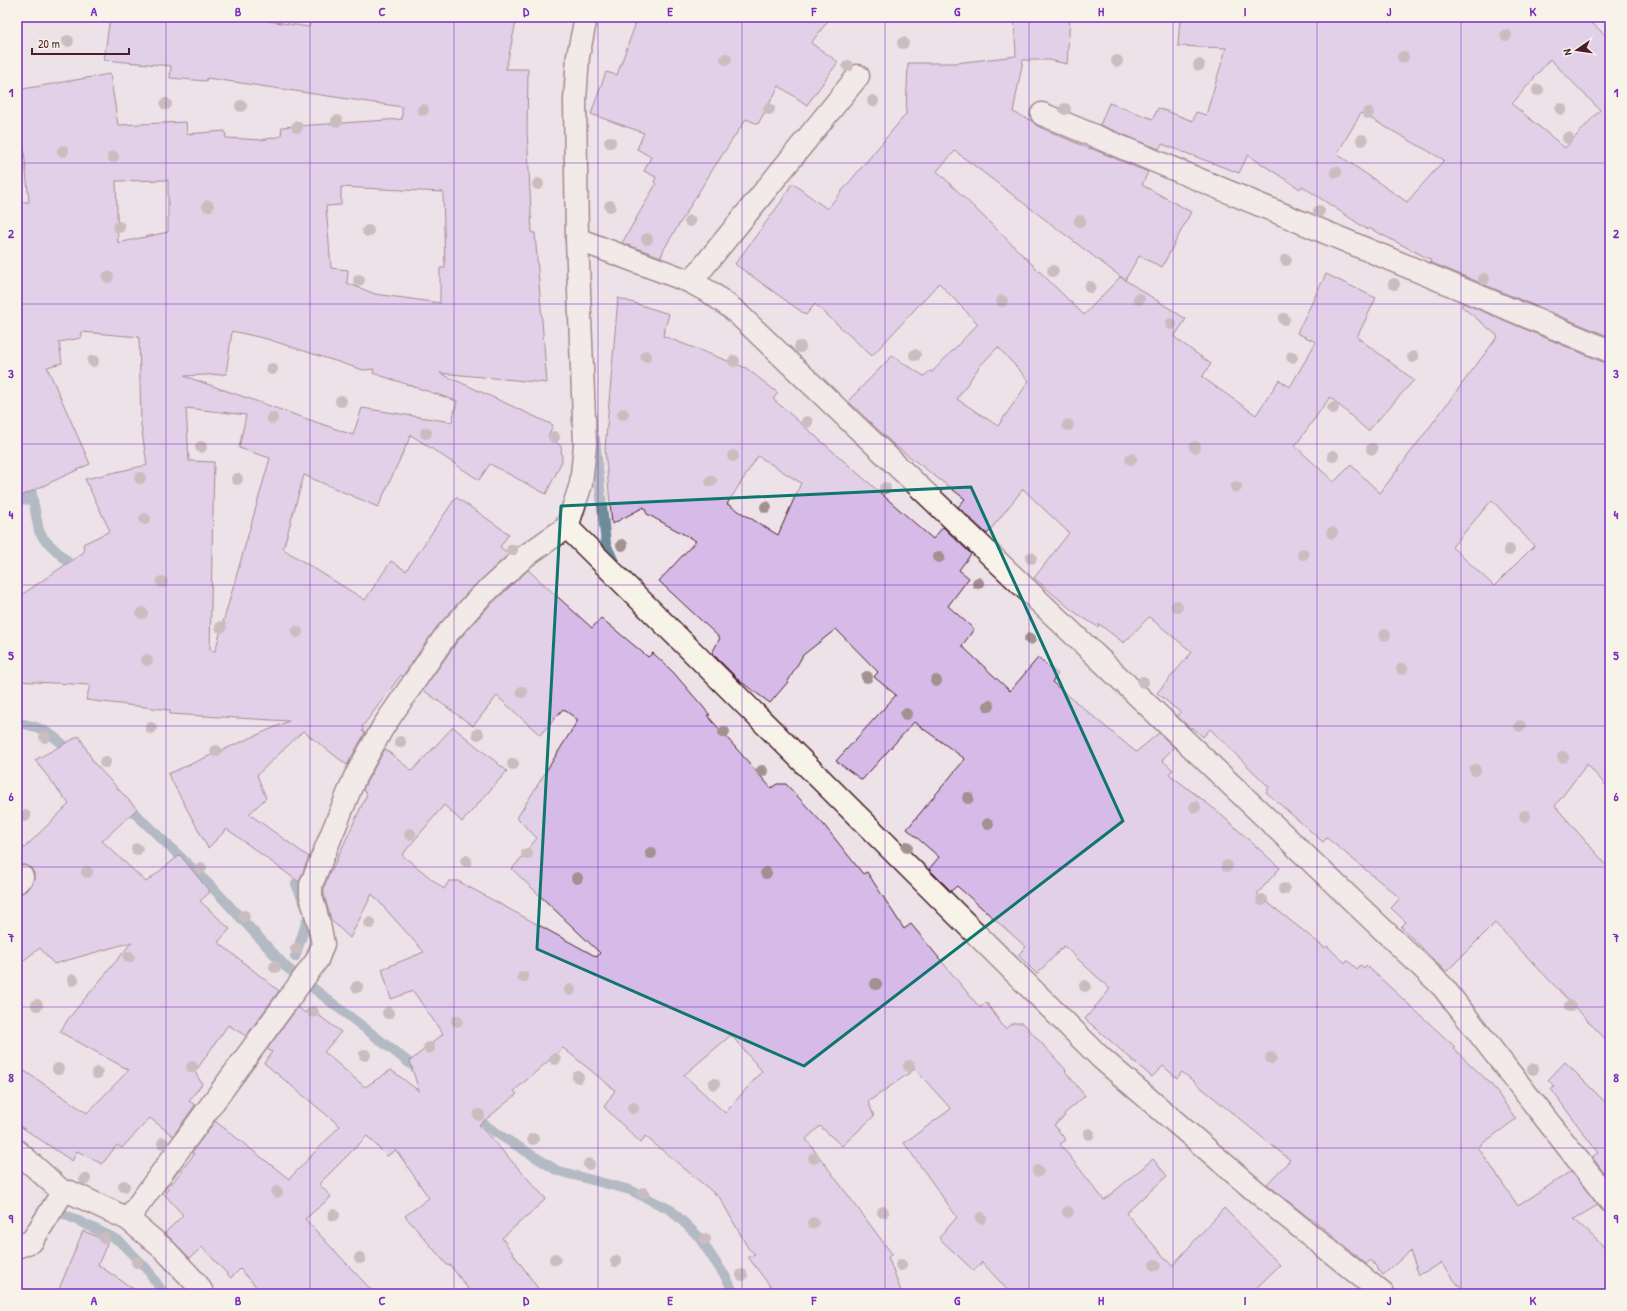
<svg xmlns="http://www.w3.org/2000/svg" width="1627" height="1311" viewBox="0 0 1627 1311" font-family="'Patrick Hand',sans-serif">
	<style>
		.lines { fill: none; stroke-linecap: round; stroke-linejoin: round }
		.stream { stroke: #6d8b99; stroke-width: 10 }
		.building { fill: #d6bbe9; stroke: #4a1f2b; fill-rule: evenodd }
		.minor-casing { stroke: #4a1f2b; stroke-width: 25 }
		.minor { stroke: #f7f3e8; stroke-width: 22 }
		.tree { fill: #a2918e }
		.marked { fill: none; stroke: #0f766e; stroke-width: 3; stroke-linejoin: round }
		.grid { fill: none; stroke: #7b2cbf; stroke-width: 1; stroke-opacity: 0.55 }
		.neatline { fill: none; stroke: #7b2cbf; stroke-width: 1.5 }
		.grid-label { font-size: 13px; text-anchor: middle; font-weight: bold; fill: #7b2cbf }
	</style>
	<rect width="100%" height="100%" fill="#ede2e8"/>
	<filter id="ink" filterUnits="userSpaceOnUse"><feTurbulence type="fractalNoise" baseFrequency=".025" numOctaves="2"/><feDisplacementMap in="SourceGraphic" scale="8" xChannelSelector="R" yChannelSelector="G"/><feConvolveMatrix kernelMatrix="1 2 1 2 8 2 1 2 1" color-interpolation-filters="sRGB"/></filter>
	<g filter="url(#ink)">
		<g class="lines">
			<g class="stream">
				<path d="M 595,439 L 606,544 L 616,566"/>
				<path d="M 29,479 L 39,531 L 44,539 L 68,562"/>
				<path d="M 17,499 L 31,500"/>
				<path d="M 17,723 C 43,726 55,736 73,754"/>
				<path d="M 125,804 L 213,888 L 286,967 L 421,1072"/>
				<path d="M 295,957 L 309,914 L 296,884"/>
				<path d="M 471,1115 L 501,1136 L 558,1171 L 630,1190 L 671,1210 L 698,1236 L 727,1279 L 734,1294"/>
				<path d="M 60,1212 L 118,1240 L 147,1269 L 164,1294"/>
			</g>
		</g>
		<g class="building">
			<path d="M 110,17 L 242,17 L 309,27 L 312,17 L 517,17 L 506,69 L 528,69 L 527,130 L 532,233 L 535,233 L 547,383 L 440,373 L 553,425 L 548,436 L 561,446 L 562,461 L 546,494 L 490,464 L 479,480 L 411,435 L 378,507 L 304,475 L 283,549 L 365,600 L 391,561 L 406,571 L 456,497 L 509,534 L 500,547 L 509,554 L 470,590 L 436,628 L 403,676 L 401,675 L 362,727 L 364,729 L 362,731 L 365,733 L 347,765 L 303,731 L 257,775 L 266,798 L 249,814 L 309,857 L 299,882 L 227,829 L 208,848 L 168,774 L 289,721 L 170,714 L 170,710 L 86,700 L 90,685 L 17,681 L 17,598 L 84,552 L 83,544 L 110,531 L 85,479 L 147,465 L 141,425 L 139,337 L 82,332 L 81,338 L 59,342 L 62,363 L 47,367 L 90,464 L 17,498 L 17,202 L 29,202 L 23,141 L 17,142 L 17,90 L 110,74 L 118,125 L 186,122 L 187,134 L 225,131 L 226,138 L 262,140 L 281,136 L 282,127 L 402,119 L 402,107 L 207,78 L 206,81 L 170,78 L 171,66 L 104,60 ZM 168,180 L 168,232 L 118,243 L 116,181 ZM 341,187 L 443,192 L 445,268 L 440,268 L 440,303 L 375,294 L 347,283 L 348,270 L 331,268 L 326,206 L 341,205 ZM 232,331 L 267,339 L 363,370 L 374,369 L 373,373 L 457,401 L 452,422 L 362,408 L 353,435 L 184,376 L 226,374 ZM 186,408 L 246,415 L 239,448 L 270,458 L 215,651 L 210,650 L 214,462 L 189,461 Z"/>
			<path d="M 638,17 L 831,17 L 811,43 L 838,62 L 807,105 L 779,86 L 758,124 L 746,119 L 711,172 L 664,249 L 661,257 L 622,243 L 656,184 L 654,182 L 656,177 L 644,171 L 651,157 L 637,149 L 644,133 L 591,114 L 606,72 L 617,75 Z"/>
			<path d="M 1014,17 L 1070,17 L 1067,64 L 1049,60 L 1023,60 L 1013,112 L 1032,121 L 1037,126 L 1090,149 L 1090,148 L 1148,172 L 1142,185 L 1191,212 L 1162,267 L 1139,256 L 1125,280 L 1186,319 L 1174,337 L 1211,364 L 1202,377 L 1256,415 L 1279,380 L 1290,387 L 1316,342 L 1297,333 L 1326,274 L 1376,298 L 1357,337 L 1414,380 L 1368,431 L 1330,397 L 1295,446 L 1334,482 L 1351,465 L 1380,493 L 1498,336 L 1461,306 L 1463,303 L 1605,363 L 1610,363 L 1610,790 L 1587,764 L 1555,806 L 1610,869 L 1610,1044 L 1495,923 L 1446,972 L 1401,927 L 1406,922 L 1391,908 L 1400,898 L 1327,838 L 1323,842 L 1266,792 L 1269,787 L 1210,729 L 1203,737 L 1192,727 L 1191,729 L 1177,716 L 1181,713 L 1157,693 L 1192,652 L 1149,617 L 1124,643 L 1099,624 L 1098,627 L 1073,611 L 1034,578 L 1069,533 L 1023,489 L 987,534 L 958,507 L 965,499 L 893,444 L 848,401 L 892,356 L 924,376 L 930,371 L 932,372 L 978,324 L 939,283 L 872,356 L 815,304 L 806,315 L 735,264 L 781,202 L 792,183 L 827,209 L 906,114 L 908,63 L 956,63 L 1016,56 ZM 955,151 L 1113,271 L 1124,279 L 1120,277 L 1084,315 L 937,171 ZM 998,347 L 1029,381 L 998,426 L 957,399 L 979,367 ZM 1492,500 L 1534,546 L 1494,586 L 1452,547 Z"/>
			<path d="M 1180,17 L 1585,17 L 1610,39 L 1610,337 L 1430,262 L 1431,260 L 1369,228 L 1368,230 L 1302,186 L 1300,189 L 1248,155 L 1239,173 L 1162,144 L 1159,149 L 1100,125 L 1109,103 L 1153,119 L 1158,108 L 1193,121 L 1196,112 L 1206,115 L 1226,48 L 1178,46 ZM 1550,59 L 1600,110 L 1565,148 L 1512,104 ZM 1361,113 L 1444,160 L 1407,202 L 1337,154 Z"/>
			<path d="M 618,298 L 669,314 L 663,336 L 746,368 L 778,393 L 773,399 L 933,539 L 943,527 L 971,554 L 959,570 L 969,578 L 948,606 L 974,629 L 962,646 L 1010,691 L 1038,658 L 1058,674 L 1052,682 L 1136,752 L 1159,733 L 1174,747 L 1162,760 L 1173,770 L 1169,774 L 1217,811 L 1280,868 L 1257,894 L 1325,948 L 1327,946 L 1345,963 L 1347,960 L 1357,969 L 1360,965 L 1364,968 L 1366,965 L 1455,1047 L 1453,1048 L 1491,1084 L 1516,1119 L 1478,1147 L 1518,1206 L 1571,1171 L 1598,1205 L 1574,1219 L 1610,1252 L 1610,1294 L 1465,1294 L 1441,1263 L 1419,1275 L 1410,1251 L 1383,1275 L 1371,1260 L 1366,1264 L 1311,1218 L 1310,1219 L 1267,1184 L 1290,1160 L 1182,1072 L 1177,1078 L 1163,1066 L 1152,1077 L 1085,1019 L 1110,989 L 1064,946 L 1037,974 L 1018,955 L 1026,947 L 957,886 L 951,891 L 929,869 L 939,857 L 907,829 L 965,759 L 914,722 L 862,780 L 836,761 L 896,695 L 874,677 L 878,672 L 836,629 L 803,655 L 787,683 L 770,703 L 740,681 L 712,653 L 720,638 L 659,581 L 696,541 L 647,514 L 644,507 L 612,524 L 605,449 ZM 758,456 L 801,483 L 778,535 L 727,504 Z"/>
			<path d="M 528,570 L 592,628 L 601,618 L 648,657 L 653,653 L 673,672 L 710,715 L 707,715 L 771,788 L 777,784 L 786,784 L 824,825 L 863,874 L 867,872 L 904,929 L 911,924 L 980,1008 L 986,1002 L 1005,1029 L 1013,1023 L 1023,1023 L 1066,1070 L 1065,1071 L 1085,1096 L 1064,1114 L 1065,1116 L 1054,1125 L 1066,1140 L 1060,1144 L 1104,1200 L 1153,1159 L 1167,1176 L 1126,1213 L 1172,1266 L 1224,1208 L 1280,1265 L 1250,1294 L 1011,1294 L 982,1262 L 974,1271 L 939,1238 L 957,1217 L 904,1143 L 951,1109 L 915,1069 L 868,1102 L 874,1116 L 842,1146 L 820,1126 L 806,1139 L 892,1254 L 888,1257 L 902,1294 L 776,1294 L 748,1257 L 755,1254 L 748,1248 L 720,1198 L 645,1136 L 641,1143 L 604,1107 L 615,1090 L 563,1048 L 514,1091 L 517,1094 L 479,1125 L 546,1199 L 502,1238 L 542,1294 L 472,1294 L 450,1265 L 448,1266 L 405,1216 L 429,1198 L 396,1150 L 387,1156 L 367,1136 L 319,1184 L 331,1197 L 305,1219 L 375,1294 L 263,1294 L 240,1269 L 231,1278 L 202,1247 L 190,1258 L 165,1233 L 183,1215 L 164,1194 L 194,1154 L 192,1152 L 215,1121 L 289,1179 L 340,1126 L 264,1063 L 272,1052 L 267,1049 L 298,1007 L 305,1013 L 309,1008 L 341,1032 L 324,1052 L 365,1087 L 391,1070 L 419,1091 L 410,1061 L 443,1034 L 413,991 L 391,999 L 382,969 L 424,952 L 372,894 L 350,938 L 331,920 L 324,894 L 324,887 L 330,871 L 331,872 L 367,794 L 363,790 L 366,783 L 385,749 L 412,771 L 453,727 L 507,771 L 462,822 L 444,805 L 402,855 L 444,889 L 449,881 L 458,881 L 597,957 L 600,953 L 512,869 L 537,838 L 517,818 L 578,720 L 563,709 L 540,735 L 497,696 L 473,726 L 423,690 L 456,643 L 488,607 ZM 731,1035 L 762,1071 L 725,1113 L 684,1075 Z"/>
			<path d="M 79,736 L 94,763 L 137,809 L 102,841 L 146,882 L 180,855 L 210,892 L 200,901 L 230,929 L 218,942 L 279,991 L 246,1036 L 228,1025 L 195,1072 L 202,1084 L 189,1101 L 195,1105 L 173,1136 L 150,1118 L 122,1148 L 117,1145 L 102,1164 L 77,1151 L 72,1161 L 17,1124 L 17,1066 L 87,1113 L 129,1070 L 60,1032 L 68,1019 L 132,942 L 54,964 L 40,948 L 17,965 L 17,894 L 26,891 L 34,880 L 34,873 L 31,868 L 25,865 L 17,866 L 17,855 L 69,804 L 35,760 Z"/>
			<path d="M 1565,1062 L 1610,1107 L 1610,1181 L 1592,1157 L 1598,1153 L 1551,1089 L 1554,1086 L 1548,1080 Z"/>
			<path d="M 83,1231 L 108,1241 L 98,1265 L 141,1294 L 57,1294 Z"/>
		</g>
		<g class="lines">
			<defs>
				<g id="minor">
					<path d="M 1042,114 L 1610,351"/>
					<path d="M 577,239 L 691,282 L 711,293 L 734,310 L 1443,987 L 1610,1201"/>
					<path d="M 691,282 L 858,76"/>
					<path d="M 567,527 L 581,484 L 585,445 L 577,239 L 575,100 L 578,56 L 586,17"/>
					<path d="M 17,882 L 22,877"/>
					<path d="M 17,1151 L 64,1193"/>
					<path d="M 128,1219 L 317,960 L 323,944 L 319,924 L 311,896 L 311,885 L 355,777 L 383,727 L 446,635 L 479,598 L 524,557 L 567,527 L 1101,1058 L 1253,1189 L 1383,1294"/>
					<path d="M 17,1247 L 32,1241 L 59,1198 L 64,1193 L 70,1192 L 128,1219 L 165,1250 L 197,1284 L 203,1294"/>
				</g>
			</defs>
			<use href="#minor" class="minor-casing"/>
			<use href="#minor" class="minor"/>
		</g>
		<g class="tree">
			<circle cx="1506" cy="35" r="6"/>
			<circle cx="68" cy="41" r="6"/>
			<circle cx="903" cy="43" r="6"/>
			<circle cx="1403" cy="57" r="6"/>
			<circle cx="726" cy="59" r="6"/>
			<circle cx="1117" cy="61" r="6"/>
			<circle cx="1199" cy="65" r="6"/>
			<circle cx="848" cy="66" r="6"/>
			<circle cx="1538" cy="90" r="6"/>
			<circle cx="873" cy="101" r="6"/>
			<circle cx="166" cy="104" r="6"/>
			<circle cx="241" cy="106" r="6"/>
			<circle cx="769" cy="109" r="6"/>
			<circle cx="1065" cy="109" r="6"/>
			<circle cx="1561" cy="109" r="6"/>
			<circle cx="423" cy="110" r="6"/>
			<circle cx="1368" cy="113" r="6"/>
			<circle cx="337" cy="121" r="6"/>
			<circle cx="297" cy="127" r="6"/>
			<circle cx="1568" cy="138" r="6"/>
			<circle cx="1362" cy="140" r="6"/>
			<circle cx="610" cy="142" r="6"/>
			<circle cx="63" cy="151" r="6"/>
			<circle cx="113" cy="157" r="6"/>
			<circle cx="1336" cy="172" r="6"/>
			<circle cx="538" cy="184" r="6"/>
			<circle cx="208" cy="206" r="6"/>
			<circle cx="610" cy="206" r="6"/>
			<circle cx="1319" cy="211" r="6"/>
			<circle cx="690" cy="221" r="6"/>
			<circle cx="1080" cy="221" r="6"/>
			<circle cx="119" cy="227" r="6"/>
			<circle cx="368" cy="231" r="6"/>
			<circle cx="647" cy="239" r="6"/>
			<circle cx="1286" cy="260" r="6"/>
			<circle cx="1053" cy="271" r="6"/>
			<circle cx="108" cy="277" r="6"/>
			<circle cx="1484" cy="279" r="6"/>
			<circle cx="359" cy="280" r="6"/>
			<circle cx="1394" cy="284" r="6"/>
			<circle cx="1090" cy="287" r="6"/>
			<circle cx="1139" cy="299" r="6"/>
			<circle cx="1002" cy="301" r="6"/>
			<circle cx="1284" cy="319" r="6"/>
			<circle cx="1171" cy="324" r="6"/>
			<circle cx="800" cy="347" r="6"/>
			<circle cx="915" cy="355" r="6"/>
			<circle cx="646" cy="356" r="6"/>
			<circle cx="1292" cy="357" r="6"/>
			<circle cx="1413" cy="357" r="6"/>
			<circle cx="93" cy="361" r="6"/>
			<circle cx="734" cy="361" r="6"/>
			<circle cx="272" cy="369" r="6"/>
			<circle cx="341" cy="401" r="6"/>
			<circle cx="1333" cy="408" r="6"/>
			<circle cx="623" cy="414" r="6"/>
			<circle cx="272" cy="418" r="6"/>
			<circle cx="807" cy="422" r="6"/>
			<circle cx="1068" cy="425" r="6"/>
			<circle cx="426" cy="433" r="6"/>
			<circle cx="554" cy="437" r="6"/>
			<circle cx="201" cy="447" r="6"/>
			<circle cx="1195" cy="447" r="6"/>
			<circle cx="1372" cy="449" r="6"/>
			<circle cx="733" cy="456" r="6"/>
			<circle cx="1333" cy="456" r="6"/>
			<circle cx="1131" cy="459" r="6"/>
			<circle cx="140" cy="478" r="6"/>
			<circle cx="237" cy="479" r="6"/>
			<circle cx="711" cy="481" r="6"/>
			<circle cx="1236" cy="487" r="6"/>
			<circle cx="885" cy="488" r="6"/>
			<circle cx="766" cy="507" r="6"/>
			<circle cx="145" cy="519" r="6"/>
			<circle cx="1332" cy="533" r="6"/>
			<circle cx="622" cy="545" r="6"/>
			<circle cx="512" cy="550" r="6"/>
			<circle cx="1509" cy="550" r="6"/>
			<circle cx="1303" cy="554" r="6"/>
			<circle cx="939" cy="557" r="6"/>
			<circle cx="1031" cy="558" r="6"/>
			<circle cx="162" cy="582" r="6"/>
			<circle cx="978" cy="583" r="6"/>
			<circle cx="1177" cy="606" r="6"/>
			<circle cx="142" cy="613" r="6"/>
			<circle cx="221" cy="627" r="6"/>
			<circle cx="297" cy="632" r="6"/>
			<circle cx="1385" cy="635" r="6"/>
			<circle cx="1030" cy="639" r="6"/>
			<circle cx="147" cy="660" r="6"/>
			<circle cx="1402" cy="669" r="6"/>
			<circle cx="867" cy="677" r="6"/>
			<circle cx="936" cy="681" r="6"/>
			<circle cx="1143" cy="682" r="6"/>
			<circle cx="522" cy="692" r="6"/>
			<circle cx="989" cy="706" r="6"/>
			<circle cx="906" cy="714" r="6"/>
			<circle cx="1520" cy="726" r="6"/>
			<circle cx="151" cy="728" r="6"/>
			<circle cx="724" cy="732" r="6"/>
			<circle cx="478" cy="734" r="6"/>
			<circle cx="45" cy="737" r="6"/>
			<circle cx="400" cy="742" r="6"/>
			<circle cx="216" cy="751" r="6"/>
			<circle cx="1563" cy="757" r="6"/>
			<circle cx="105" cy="762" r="6"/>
			<circle cx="513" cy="764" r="6"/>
			<circle cx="1475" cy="770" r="6"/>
			<circle cx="762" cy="771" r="6"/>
			<circle cx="968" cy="798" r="6"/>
			<circle cx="1195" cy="807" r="6"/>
			<circle cx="25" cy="816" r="6"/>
			<circle cx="1525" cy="816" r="6"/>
			<circle cx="988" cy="824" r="6"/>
			<circle cx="410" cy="834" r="6"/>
			<circle cx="907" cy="847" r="6"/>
			<circle cx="137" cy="849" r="6"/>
			<circle cx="651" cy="853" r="6"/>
			<circle cx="527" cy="854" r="6"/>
			<circle cx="466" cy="861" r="6"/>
			<circle cx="1227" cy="866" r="6"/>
			<circle cx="201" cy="868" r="6"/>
			<circle cx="87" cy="872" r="6"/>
			<circle cx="766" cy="873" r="6"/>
			<circle cx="577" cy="878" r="6"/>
			<circle cx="1284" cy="889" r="6"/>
			<circle cx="1262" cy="900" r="6"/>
			<circle cx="244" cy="916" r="6"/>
			<circle cx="370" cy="923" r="6"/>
			<circle cx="296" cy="949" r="6"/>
			<circle cx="129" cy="957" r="6"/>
			<circle cx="275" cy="967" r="6"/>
			<circle cx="523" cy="977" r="6"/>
			<circle cx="73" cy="980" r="6"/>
			<circle cx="876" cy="984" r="6"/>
			<circle cx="1085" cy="986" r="6"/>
			<circle cx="357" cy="987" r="6"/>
			<circle cx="570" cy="990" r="6"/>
			<circle cx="37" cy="1005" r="6"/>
			<circle cx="1570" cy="1006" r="6"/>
			<circle cx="313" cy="1012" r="6"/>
			<circle cx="388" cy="1013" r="6"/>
			<circle cx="457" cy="1021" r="6"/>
			<circle cx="429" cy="1048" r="6"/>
			<circle cx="365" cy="1055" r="6"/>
			<circle cx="1271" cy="1058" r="6"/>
			<circle cx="555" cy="1059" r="6"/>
			<circle cx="909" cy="1066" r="6"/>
			<circle cx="192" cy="1067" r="6"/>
			<circle cx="58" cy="1069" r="6"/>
			<circle cx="1533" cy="1069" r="6"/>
			<circle cx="97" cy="1073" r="6"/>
			<circle cx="578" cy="1077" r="6"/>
			<circle cx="714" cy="1084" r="6"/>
			<circle cx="633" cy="1108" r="6"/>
			<circle cx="479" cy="1115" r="6"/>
			<circle cx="1089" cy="1134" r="6"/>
			<circle cx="533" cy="1139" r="6"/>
			<circle cx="163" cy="1143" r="6"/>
			<circle cx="814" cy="1158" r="6"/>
			<circle cx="589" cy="1164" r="6"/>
			<circle cx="1038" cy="1171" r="6"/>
			<circle cx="85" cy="1179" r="6"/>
			<circle cx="124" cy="1186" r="6"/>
			<circle cx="277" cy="1192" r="6"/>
			<circle cx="643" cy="1193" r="6"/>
			<circle cx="883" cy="1212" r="6"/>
			<circle cx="1068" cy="1212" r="6"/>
			<circle cx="334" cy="1215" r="6"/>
			<circle cx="981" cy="1218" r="6"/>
			<circle cx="813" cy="1223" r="6"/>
			<circle cx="104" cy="1238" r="6"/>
			<circle cx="705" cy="1239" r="6"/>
			<circle cx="360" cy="1258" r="6"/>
			<circle cx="555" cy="1259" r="6"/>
			<circle cx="616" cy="1261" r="6"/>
			<circle cx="137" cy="1262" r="6"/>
			<circle cx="901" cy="1265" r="6"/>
			<circle cx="1155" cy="1265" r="6"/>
			<circle cx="742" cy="1275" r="6"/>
		</g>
	</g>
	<path d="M0 0H1627V1311H0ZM 971,487 L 1123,821 L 804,1066 L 537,949 L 561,506 Z" fill="#ede2e8" fill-opacity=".55" fill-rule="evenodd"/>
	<path class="marked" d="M 971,487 L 1123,821 L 804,1066 L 537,949 L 561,506 Z"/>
	<path class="grid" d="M 166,17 L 166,1294M 310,17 L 310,1294M 454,17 L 454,1294M 598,17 L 598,1294M 742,17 L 742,1294M 885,17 L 885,1294M 1029,17 L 1029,1294M 1173,17 L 1173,1294M 1317,17 L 1317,1294M 1461,17 L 1461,1294M 17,163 L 1610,163M 17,304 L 1610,304M 17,444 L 1610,444M 17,585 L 1610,585M 17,726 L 1610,726M 17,867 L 1610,867M 17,1007 L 1610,1007M 17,1148 L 1610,1148"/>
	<rect width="1627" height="1311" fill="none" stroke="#f7f3e8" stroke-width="44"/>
	<g transform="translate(1577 50) rotate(257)" stroke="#f7f3e8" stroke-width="3" paint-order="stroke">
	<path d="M0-3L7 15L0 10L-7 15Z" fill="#4a1f2b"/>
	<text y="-6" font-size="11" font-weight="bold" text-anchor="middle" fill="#4a1f2b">N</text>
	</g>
	<path d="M32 48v6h97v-6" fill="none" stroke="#4a1f2b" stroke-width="2"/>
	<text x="38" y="48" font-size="12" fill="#4a1f2b" stroke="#f7f3e8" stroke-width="3" paint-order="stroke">20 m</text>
	<rect x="22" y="22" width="1583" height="1267" class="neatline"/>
	<g class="grid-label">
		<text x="94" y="16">A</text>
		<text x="238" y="16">B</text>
		<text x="382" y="16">C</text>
		<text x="526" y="16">D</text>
		<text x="670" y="16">E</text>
		<text x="814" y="16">F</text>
		<text x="957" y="16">G</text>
		<text x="1101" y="16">H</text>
		<text x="1245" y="16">I</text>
		<text x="1389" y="16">J</text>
		<text x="1533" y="16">K</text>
		<text x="11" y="97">1</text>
		<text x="1616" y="97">1</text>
		<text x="11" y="238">2</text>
		<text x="1616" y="238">2</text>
		<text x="11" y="378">3</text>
		<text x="1616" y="378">3</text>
		<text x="11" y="519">4</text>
		<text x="1616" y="519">4</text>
		<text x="11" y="660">5</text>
		<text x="1616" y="660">5</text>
		<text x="11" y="801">6</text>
		<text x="1616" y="801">6</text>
		<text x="11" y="942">7</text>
		<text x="1616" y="942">7</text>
		<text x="11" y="1082">8</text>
		<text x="1616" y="1082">8</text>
		<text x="11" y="1223">9</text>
		<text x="1616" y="1223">9</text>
		<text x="94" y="1305">A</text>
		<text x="238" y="1305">B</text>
		<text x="382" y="1305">C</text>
		<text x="526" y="1305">D</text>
		<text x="670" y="1305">E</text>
		<text x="814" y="1305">F</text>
		<text x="957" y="1305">G</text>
		<text x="1101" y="1305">H</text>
		<text x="1245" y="1305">I</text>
		<text x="1389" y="1305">J</text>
		<text x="1533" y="1305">K</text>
	</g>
</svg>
